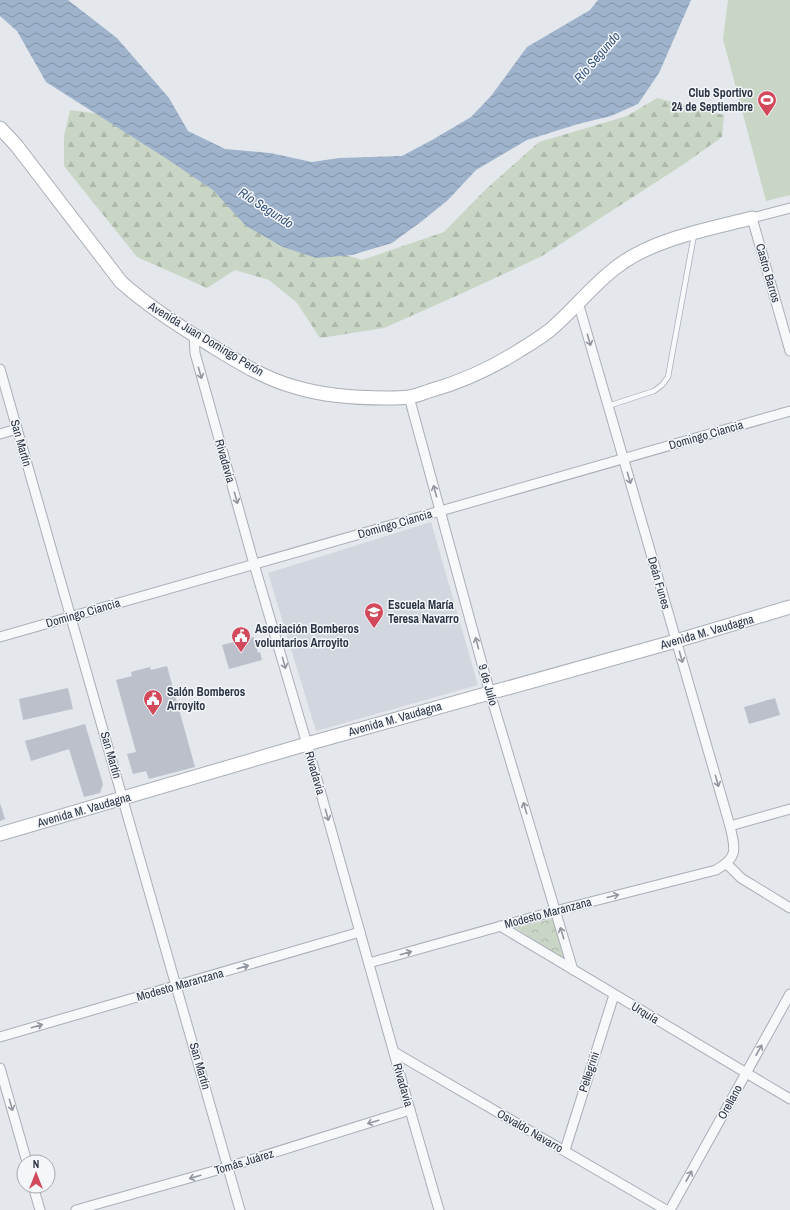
<svg xmlns="http://www.w3.org/2000/svg" width="790" height="1210" viewBox="0 0 790 1210" font-family="'Archivo Narrow',sans-serif">
	<style>
		.built { fill: #d2d6de }
		.forest { fill: url(#forest-firs) }
		.park { fill: url(#park-crowns) }
		.pitch { fill: #c9d6c5 }
		.water { fill: url(#water-waves) }
		.building { fill: #bbc0ca }
		.lines { fill: none; stroke-linecap: round; stroke-linejoin: round }
		.service-casing { stroke: #a9aeb7; stroke-width: 6 }
		.minor-casing { stroke: #a9aeb7; stroke-width: 11 }
		.secondary-casing { stroke: #a9aeb7; stroke-width: 15 }
		.service { stroke: #f7f8fa; stroke-width: 4.5 }
		.minor { stroke: #f7f8fa; stroke-width: 9 }
		.secondary { stroke: #fff; stroke-width: 13 }
		.oneway { stroke: #9196a0 }
		.labels { text-anchor: middle; dominant-baseline: central; stroke-width: 3; stroke-linejoin: round; paint-order: stroke }
		.poi-label { font-size: 12px; font-weight: bold; fill: #2b3445; stroke: #f4f6f9; text-anchor: start }
		.street-label { font-size: 12px; fill: #2b3445; stroke: #f4f6f9 }
		.water-label { font-size: 13px; font-style: italic; fill: #34527a; stroke: #f4f6f9 }
	</style>
	<defs>
		<pattern id="forest-firs" width="22" height="20" patternUnits="userSpaceOnUse"><rect width="22" height="20" fill="#c9d6c5"/><path d="M5 1l3.5 6h-7zM16 11l3.5 6h-7z" fill="#adb8ab"/></pattern>
		<pattern id="park-crowns" width="20" height="18" patternUnits="userSpaceOnUse"><rect width="20" height="18" fill="#c9d6c5"/><path d="M2 6a3 3 0 1 1 6 0M12 15a3 3 0 1 1 6 0" fill="none" stroke="#adb8ab"/></pattern>
		<pattern id="water-waves" width="16" height="10" patternUnits="userSpaceOnUse"><rect width="16" height="10" fill="#9fb4cc"/><path d="M0 5q4-4 8 0t8 0" fill="none" stroke="#8293a7"/></pattern>
	</defs>
	<rect width="100%" height="100%" fill="#e4e7ec"/>
	<path class="built" d="M 431,522 L 478,685 L 316,731 L 268,573 Z"/>
	<path class="forest" d="M 657,98 L 724,115 L 722,137 L 684,164 L 542,256 L 465,292 L 384,328 L 320,338 L 297,303 L 269,280 L 235,270 L 207,288 L 137,257 L 64,166 L 64,136 L 70,110 L 116,116 L 296,240 L 362,260 L 444,232 L 485,190 L 539,142 L 627,116 Z"/>
	<path class="park" d="M 554,918 L 565,962 L 516,928 Z"/>
	<path class="pitch" d="M 728,0 L 790,0 L 790,195 L 766,201 L 723,39 Z"/>
	<path class="water" d="M 0,0 L 68,0 L 117,38 L 169,98 L 188,131 L 225,149 L 270,153 L 312,162 L 339,158 L 402,156 L 432,140 L 471,117 L 491,96 L 527,47 L 590,10 L 598,0 L 691,0 L 659,73 L 638,104 L 611,116 L 578,124 L 527,140 L 476,170 L 448,200 L 422,221 L 392,243 L 352,255 L 316,258 L 283,247 L 246,226 L 213,190 L 164,157 L 46,82 L 17,31 L 0,16 Z"/>
	<g class="building">
		<path d="M 254,637 L 258,653 L 260,652 L 262,660 L 229,669 L 222,645 Z"/>
		<path d="M 167,666 L 195,767 L 149,779 L 146,771 L 133,774 L 127,754 L 136,752 L 116,680 L 132,676 L 131,672 L 150,667 L 151,670 Z"/>
		<path d="M 68,688 L 73,709 L 23,720 L 19,699 Z"/>
		<path d="M 775,698 L 780,715 L 749,724 L 744,707 Z"/>
		<path d="M 85,724 L 103,784 L 100,793 L 84,797 L 69,749 L 31,761 L 25,741 Z"/>
		<path d="M 0,803 L 5,819 L 0,821 Z"/>
	</g>
	<g class="lines">
		<defs>
			<path id="service" d="M 608,406 L 654,391 L 662,385 L 668,377 L 694,235"/>
			<g id="minor">
				<path d="M 790,208 L 752,218 L 790,351"/>
				<path d="M 194,335 L 195,353 L 254,564 L 307,744 L 410,1110 L 439,1210"/>
				<path d="M 0,369 L 240,1210"/>
				<path d="M 409,397 L 490,693 L 573,970"/>
				<path d="M 0,434 L 17,429"/>
				<path d="M 0,637 L 790,411"/>
				<path d="M 730,826 L 790,809"/>
				<path d="M 727,864 L 741,878 L 790,908"/>
				<path d="M 500,926 L 790,1099"/>
				<path d="M 369,963 L 555,911 L 716,870 C 739,857 735,849 730,826 L 578,302"/>
				<path d="M 0,1037 L 360,932"/>
				<path d="M 394,1052 L 666,1210"/>
				<path d="M 0,1068 L 27,1162"/>
				<path d="M 565,1150 L 614,995"/>
				<path d="M 33,1186 L 40,1210"/>
				<path d="M 76,1210 L 228,1167 L 410,1110"/>
				<path d="M 670,1210 L 790,994"/>
			</g>
			<g id="secondary">
				<path d="M 0,128 L 16,145 L 121,282 C 149,307 180,327 212,346 C 238,362 265,379 295,387 C 324,396 357,398 387,398 C 394,398 402,398 409,397 C 416,396 423,393 429,391 C 461,382 492,368 520,350 C 530,344 541,337 550,330 C 574,310 593,284 618,266 C 653,239 709,229 752,218"/>
				<path d="M 0,834 L 307,744 L 676,641 L 790,607"/>
			</g>
		</defs>
		<use href="#service" class="service-casing"/>
		<use href="#minor" class="minor-casing"/>
		<use href="#secondary" class="secondary-casing"/>
		<use href="#service" class="service"/>
		<use href="#minor" class="minor"/>
		<use href="#secondary" class="secondary"/>
	</g>
	<defs><path id="oneway-shaft" d="M-6 0H5M1.5-3L5.5 0L1.5 3" fill="none" stroke-width="1.6" stroke-linecap="round" stroke-linejoin="round"/></defs>
	<g class="oneway">
		<use href="#oneway-shaft" transform="translate(589 340) rotate(74)"/>
		<use href="#oneway-shaft" transform="translate(200 373) rotate(74)"/>
		<use href="#oneway-shaft" transform="translate(629 478) rotate(74)"/>
		<use href="#oneway-shaft" transform="translate(435 491) rotate(-105)"/>
		<use href="#oneway-shaft" transform="translate(236 498) rotate(74)"/>
		<use href="#oneway-shaft" transform="translate(477 643) rotate(-105)"/>
		<use href="#oneway-shaft" transform="translate(681 657) rotate(74)"/>
		<use href="#oneway-shaft" transform="translate(284 663) rotate(74)"/>
		<use href="#oneway-shaft" transform="translate(717 781) rotate(74)"/>
		<use href="#oneway-shaft" transform="translate(525 808) rotate(-107)"/>
		<use href="#oneway-shaft" transform="translate(327 815) rotate(74)"/>
		<use href="#oneway-shaft" transform="translate(613 896) rotate(-14)"/>
		<use href="#oneway-shaft" transform="translate(562 933) rotate(-107)"/>
		<use href="#oneway-shaft" transform="translate(406 953) rotate(-16)"/>
		<use href="#oneway-shaft" transform="translate(243 967) rotate(-16)"/>
		<use href="#oneway-shaft" transform="translate(37 1026) rotate(-16)"/>
		<use href="#oneway-shaft" transform="translate(759 1050) rotate(-61)"/>
		<use href="#oneway-shaft" transform="translate(11 1105) rotate(74)"/>
		<use href="#oneway-shaft" transform="translate(373 1122) rotate(163)"/>
		<use href="#oneway-shaft" transform="translate(689 1176) rotate(-61)"/>
		<use href="#oneway-shaft" transform="translate(195 1177) rotate(164)"/>
	</g>
	<defs>
		<symbol id="stadium-pin" viewBox="-11 -11 22 30"><path d="M0 17L-7.5 6A9.5 9.5 0 1 1 7.5 6Z" fill="#d1495b" stroke="#f4f6f9"/><path d="M0-5a6.5 5 0 1 0 0 10a6.5 5 0 1 0 0-10ZM-3.5-1.8h7v3.6h-7Z" fill="#fff"/></symbol>
		<symbol id="school-pin" viewBox="-11 -11 22 30"><path d="M0 17L-7.5 6A9.5 9.5 0 1 1 7.5 6Z" fill="#d1495b" stroke="#f4f6f9"/><path d="M0-5L7-2L0 1L-7-2ZM-4 1L0 2.5L4 1V4Q0 6-4 4Z" fill="#fff"/></symbol>
		<symbol id="civic-pin" viewBox="-11 -11 22 30"><path d="M0 17L-7.5 6A9.5 9.5 0 1 1 7.5 6Z" fill="#d1495b" stroke="#f4f6f9"/><path d="M-.6-6.5H3V-4.5H.6V-3L4-1V1h2V6H-6V1h2V-1L-.6-3ZM-1.2 2.5V6h2.4V2.5Z" fill="#fff"/></symbol>
	</defs>
	<g fill-rule="evenodd">
		<use href="#stadium-pin" x="756" y="89" width="22" height="30"/>
		<use href="#school-pin" x="363" y="601" width="22" height="30"/>
		<use href="#civic-pin" x="230" y="625" width="22" height="30"/>
		<use href="#civic-pin" x="142" y="688" width="22" height="30"/>
	</g>
	<g class="labels">
		<g class="poi-label">
			<text x="753" y="93" text-anchor="end">Club Sportivo<tspan x="753" dy="14">24 de Septiembre</tspan></text>
			<text x="388" y="605">Escuela María<tspan x="388" dy="14">Teresa Navarro</tspan></text>
			<text x="255" y="629">Asociación Bomberos<tspan x="255" dy="14">voluntarios Arroyito</tspan></text>
			<text x="167" y="692">Salón Bomberos<tspan x="167" dy="14">Arroyito</tspan></text>
		</g>
		<g class="street-label">
			<text transform="translate(768 273) rotate(74)">Castro Barros</text>
			<text transform="translate(206 339) rotate(31)">Avenida Juan Domingo Perón</text>
			<text transform="translate(706 435) rotate(-16)">Domingo Ciancia</text>
			<text transform="translate(21 443) rotate(74)">San Martín</text>
			<text transform="translate(225 461) rotate(74)">Rivadavia</text>
			<text transform="translate(395 524) rotate(-16)">Domingo Ciancia</text>
			<text transform="translate(659 583) rotate(74)">Deán Funes</text>
			<text transform="translate(83 613) rotate(-16)">Domingo Ciancia</text>
			<text transform="translate(707 632) rotate(-16)">Avenida M. Vaudagna</text>
			<text transform="translate(488 685) rotate(74)">9 de Julio</text>
			<text transform="translate(395 719) rotate(-16)">Avenida M. Vaudagna</text>
			<text transform="translate(111 755) rotate(74)">San Martín</text>
			<text transform="translate(315 773) rotate(74)">Rivadavia</text>
			<text transform="translate(84 810) rotate(-16)">Avenida M. Vaudagna</text>
			<text transform="translate(548 913) rotate(-15)">Modesto Maranzana</text>
			<text transform="translate(180 985) rotate(-16)">Modesto Maranzana</text>
			<text transform="translate(645 1013) rotate(31)">Urquía</text>
			<text transform="translate(200 1066) rotate(74)">San Martín</text>
			<text transform="translate(589 1072) rotate(-72)">Pellegrini</text>
			<text transform="translate(403 1085) rotate(74)">Rivadavia</text>
			<text transform="translate(730 1102) rotate(-61)">Orellano</text>
			<text transform="translate(530 1131) rotate(30)">Osvaldo Navarro</text>
			<text transform="translate(244 1162) rotate(-17)">Tomás Juárez</text>
		</g>
		<g class="water-label">
			<text transform="translate(597 57) rotate(-49)">Río Segundo</text>
			<text transform="translate(266 208) rotate(33)">Río Segundo</text>
		</g>
	</g>
	<g transform="translate(36 1174)"><circle r="19" fill="#f4f6f9" stroke="#a4a8b1"/>
	<path d="M0-3L7 15L0 10L-7 15Z" fill="#d1495b"/>
	<text y="-6" font-size="11" font-weight="bold" text-anchor="middle" fill="#2b3445">N</text>
	</g>
</svg>
